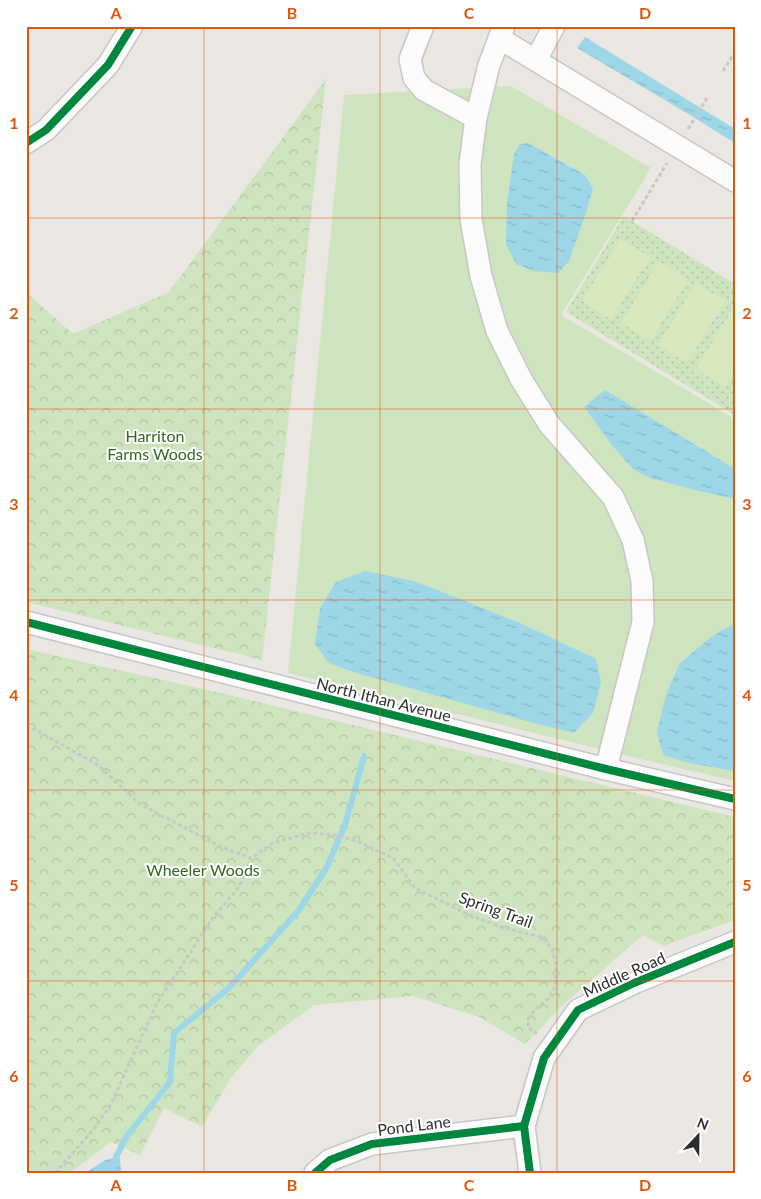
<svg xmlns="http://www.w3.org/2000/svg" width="761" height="1199" viewBox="0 0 761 1199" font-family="Lato,sans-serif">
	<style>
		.grass { fill: #cee4be }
		.forest { fill: url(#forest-crowns) }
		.park { fill: url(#park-dots) }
		.pitch { fill: #d8e7bc }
		.water { fill: url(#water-ripples) }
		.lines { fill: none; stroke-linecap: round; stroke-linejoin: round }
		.stream { stroke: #9cd6e7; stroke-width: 6 }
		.minor-casing { stroke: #c6c6c5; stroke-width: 24 }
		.path { stroke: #c8c8c8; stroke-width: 3; stroke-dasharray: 4 2.5; stroke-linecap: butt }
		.minor { stroke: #fcfbfb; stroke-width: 21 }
		.cycleway-casing { stroke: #fff; stroke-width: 11 }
		.cycleway { stroke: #00873e; stroke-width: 8 }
		.grid { fill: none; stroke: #df570e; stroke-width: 1; stroke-opacity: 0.55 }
		.labels { text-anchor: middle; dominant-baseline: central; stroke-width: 4; stroke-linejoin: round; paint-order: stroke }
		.park-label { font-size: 16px; fill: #30681f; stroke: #fff }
		.street-label { font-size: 16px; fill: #2d2d2d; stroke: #fff }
		.neatline { fill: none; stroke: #df570e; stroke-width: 2 }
		.grid-label { font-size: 16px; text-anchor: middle; font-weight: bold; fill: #df570e }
	</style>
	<defs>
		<pattern id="forest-crowns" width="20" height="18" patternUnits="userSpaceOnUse" patternTransform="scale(1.25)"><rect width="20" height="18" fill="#cee4be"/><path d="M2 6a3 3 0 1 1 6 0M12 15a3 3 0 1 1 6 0" fill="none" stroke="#b1c4a4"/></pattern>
		<pattern id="park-dots" width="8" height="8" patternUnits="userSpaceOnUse" patternTransform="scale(1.25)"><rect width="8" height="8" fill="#cee4be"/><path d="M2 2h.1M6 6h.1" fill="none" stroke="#b1c4a4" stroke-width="1.8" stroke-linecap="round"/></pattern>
		<pattern id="water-ripples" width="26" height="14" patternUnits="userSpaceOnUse" patternTransform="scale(1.25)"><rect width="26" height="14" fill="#9cd6e7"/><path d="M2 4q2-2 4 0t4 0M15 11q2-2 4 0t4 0" fill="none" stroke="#87b8c6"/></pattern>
	</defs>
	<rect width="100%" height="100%" fill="#eae7e3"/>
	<path class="grass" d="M 511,86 L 651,168 L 561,315 L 735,419 L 735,781 L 649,761 L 288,673 L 344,95 Z"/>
	<g class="forest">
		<path d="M 326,79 L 262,660 L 26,602 L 26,292 L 73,334 L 169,292 Z"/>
		<path d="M 26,649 L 217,692 L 735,817 L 735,920 L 663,946 L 643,935 L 564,1004 L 525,1044 L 479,1017 L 413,996 L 314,1005 L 257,1047 L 231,1078 L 202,1127 L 164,1108 L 140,1155 L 111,1142 L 70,1173 L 26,1173 Z"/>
	</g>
	<path class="park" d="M 623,217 L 632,221 L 735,284 L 735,415 L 566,312 Z"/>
	<g class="pitch">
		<path d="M 620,239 L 650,257 L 611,319 L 582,301 Z"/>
		<path d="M 659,261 L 688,279 L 651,341 L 621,323 Z"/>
		<path d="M 696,283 L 725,301 L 687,363 L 658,345 Z"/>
		<path d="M 734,307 L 735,308 L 735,370 L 725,387 L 696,369 Z"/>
	</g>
	<g class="water">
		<path d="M 585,37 L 735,129 L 735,143 L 701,122 L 690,115 L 577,48 Z"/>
		<path d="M 528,143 L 585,175 L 593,189 L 585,216 L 569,261 L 558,273 L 534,271 L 516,264 L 506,244 L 507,203 L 514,154 L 520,144 Z"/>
		<path d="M 605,390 L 735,469 L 735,499 L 691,489 L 650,478 L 633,469 L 611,444 L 584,407 Z"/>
		<path d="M 365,571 L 417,582 L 520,623 L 596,659 L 601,683 L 593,713 L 574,733 L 534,723 L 353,672 L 329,663 L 315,644 L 320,608 L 336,582 Z"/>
		<path d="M 735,624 L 735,771 L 689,763 L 663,755 L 657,732 L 666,695 L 680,663 L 715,634 Z"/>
		<path d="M 116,1157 L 120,1158 L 121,1173 L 85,1173 L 105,1160 Z"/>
	</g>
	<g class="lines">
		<path class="stream" d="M 116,1157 L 127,1136 L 170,1082 L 174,1033 L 229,988 L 299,910 L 327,867 L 345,825 L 364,756"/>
		<defs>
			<g id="minor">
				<path d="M 423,26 L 410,59 L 414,78 L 424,90 L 476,118"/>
				<path d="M 504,26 L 489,65 L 476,118 L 470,164 L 471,219 L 481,276 L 497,331 L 521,379 L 549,424 L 613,497 L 633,540 L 642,581 L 643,622 L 606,769"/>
				<path d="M 499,38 L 735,181"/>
				<path d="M 536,60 L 554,26"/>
				<path d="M 26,143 L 46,130 L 108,65 L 132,26"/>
				<path d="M 26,622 L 606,769 L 735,799"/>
				<path d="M 315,1173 L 330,1160 L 372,1144 L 524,1126"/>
				<path d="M 530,1173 L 524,1126 L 544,1058 L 578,1010 L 634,983 L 735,942"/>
			</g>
		</defs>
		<use href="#minor" class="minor-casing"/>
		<g class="path">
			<path d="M 723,71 L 735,52"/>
			<path d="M 688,129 L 707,98"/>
			<path d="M 632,221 L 667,163"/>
			<path d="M 26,727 L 32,728 L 98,765 L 140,804 L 221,847 L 251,858"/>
			<path d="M 55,1173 L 93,1130 L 110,1106 L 157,1003 L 214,916 L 239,887 L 251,858 L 273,843 L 309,833 L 336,835 L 359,842 L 393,858 L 415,888 L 467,914 L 501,927 L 541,937 L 552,949 L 556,966 L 556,985 L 549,998 L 535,1009 L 529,1018 L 528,1027 L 537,1034"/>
		</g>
		<use href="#minor" class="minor"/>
		<defs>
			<g id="cycleway">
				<path d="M 26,143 L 46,130 L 108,65 L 132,26"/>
				<path d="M 26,622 L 606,769 L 735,799"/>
				<path d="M 315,1173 L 330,1160 L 372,1144 L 524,1126"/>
				<path d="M 530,1173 L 524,1126 L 544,1058 L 578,1010 L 634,983 L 735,942"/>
			</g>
		</defs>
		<use href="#cycleway" class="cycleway-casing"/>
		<use href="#cycleway" class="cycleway"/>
	</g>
	<path class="grid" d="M 204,26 L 204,1173M 380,26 L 380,1173M 557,26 L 557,1173M 26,218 L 735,218M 26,409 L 735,409M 26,600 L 735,600M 26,790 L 735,790M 26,981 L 735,981"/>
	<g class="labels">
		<g class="park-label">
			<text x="155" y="435">Harriton<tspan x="155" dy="18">Farms Woods</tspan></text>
			<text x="203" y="869">Wheeler Woods</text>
		</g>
		<g class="street-label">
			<text transform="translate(384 699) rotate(14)">North Ithan Avenue</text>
			<text transform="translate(496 909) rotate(20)">Spring Trail</text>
			<text transform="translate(624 974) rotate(-24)">Middle Road</text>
			<text transform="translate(414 1125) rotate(-7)">Pond Lane</text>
		</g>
	</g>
	<rect width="761" height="1199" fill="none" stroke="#ffffff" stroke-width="55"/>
	<g transform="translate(698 1136) rotate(22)" stroke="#ffffff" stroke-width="4" paint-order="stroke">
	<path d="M0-4L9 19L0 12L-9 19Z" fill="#2d2d2d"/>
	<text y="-8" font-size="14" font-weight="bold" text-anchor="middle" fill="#2d2d2d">N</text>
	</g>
	<rect x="28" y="28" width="706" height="1144" class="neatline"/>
	<g class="grid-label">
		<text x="116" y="19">A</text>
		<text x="292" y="19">B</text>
		<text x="469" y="19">C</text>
		<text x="645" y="19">D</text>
		<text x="14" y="129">1</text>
		<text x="747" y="129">1</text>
		<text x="14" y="319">2</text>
		<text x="747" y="319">2</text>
		<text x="14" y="510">3</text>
		<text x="747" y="510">3</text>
		<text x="14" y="701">4</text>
		<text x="747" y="701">4</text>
		<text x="14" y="891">5</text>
		<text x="747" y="891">5</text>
		<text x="14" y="1082">6</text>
		<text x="747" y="1082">6</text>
		<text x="116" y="1191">A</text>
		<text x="292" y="1191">B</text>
		<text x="469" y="1191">C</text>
		<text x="645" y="1191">D</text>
	</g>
</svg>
